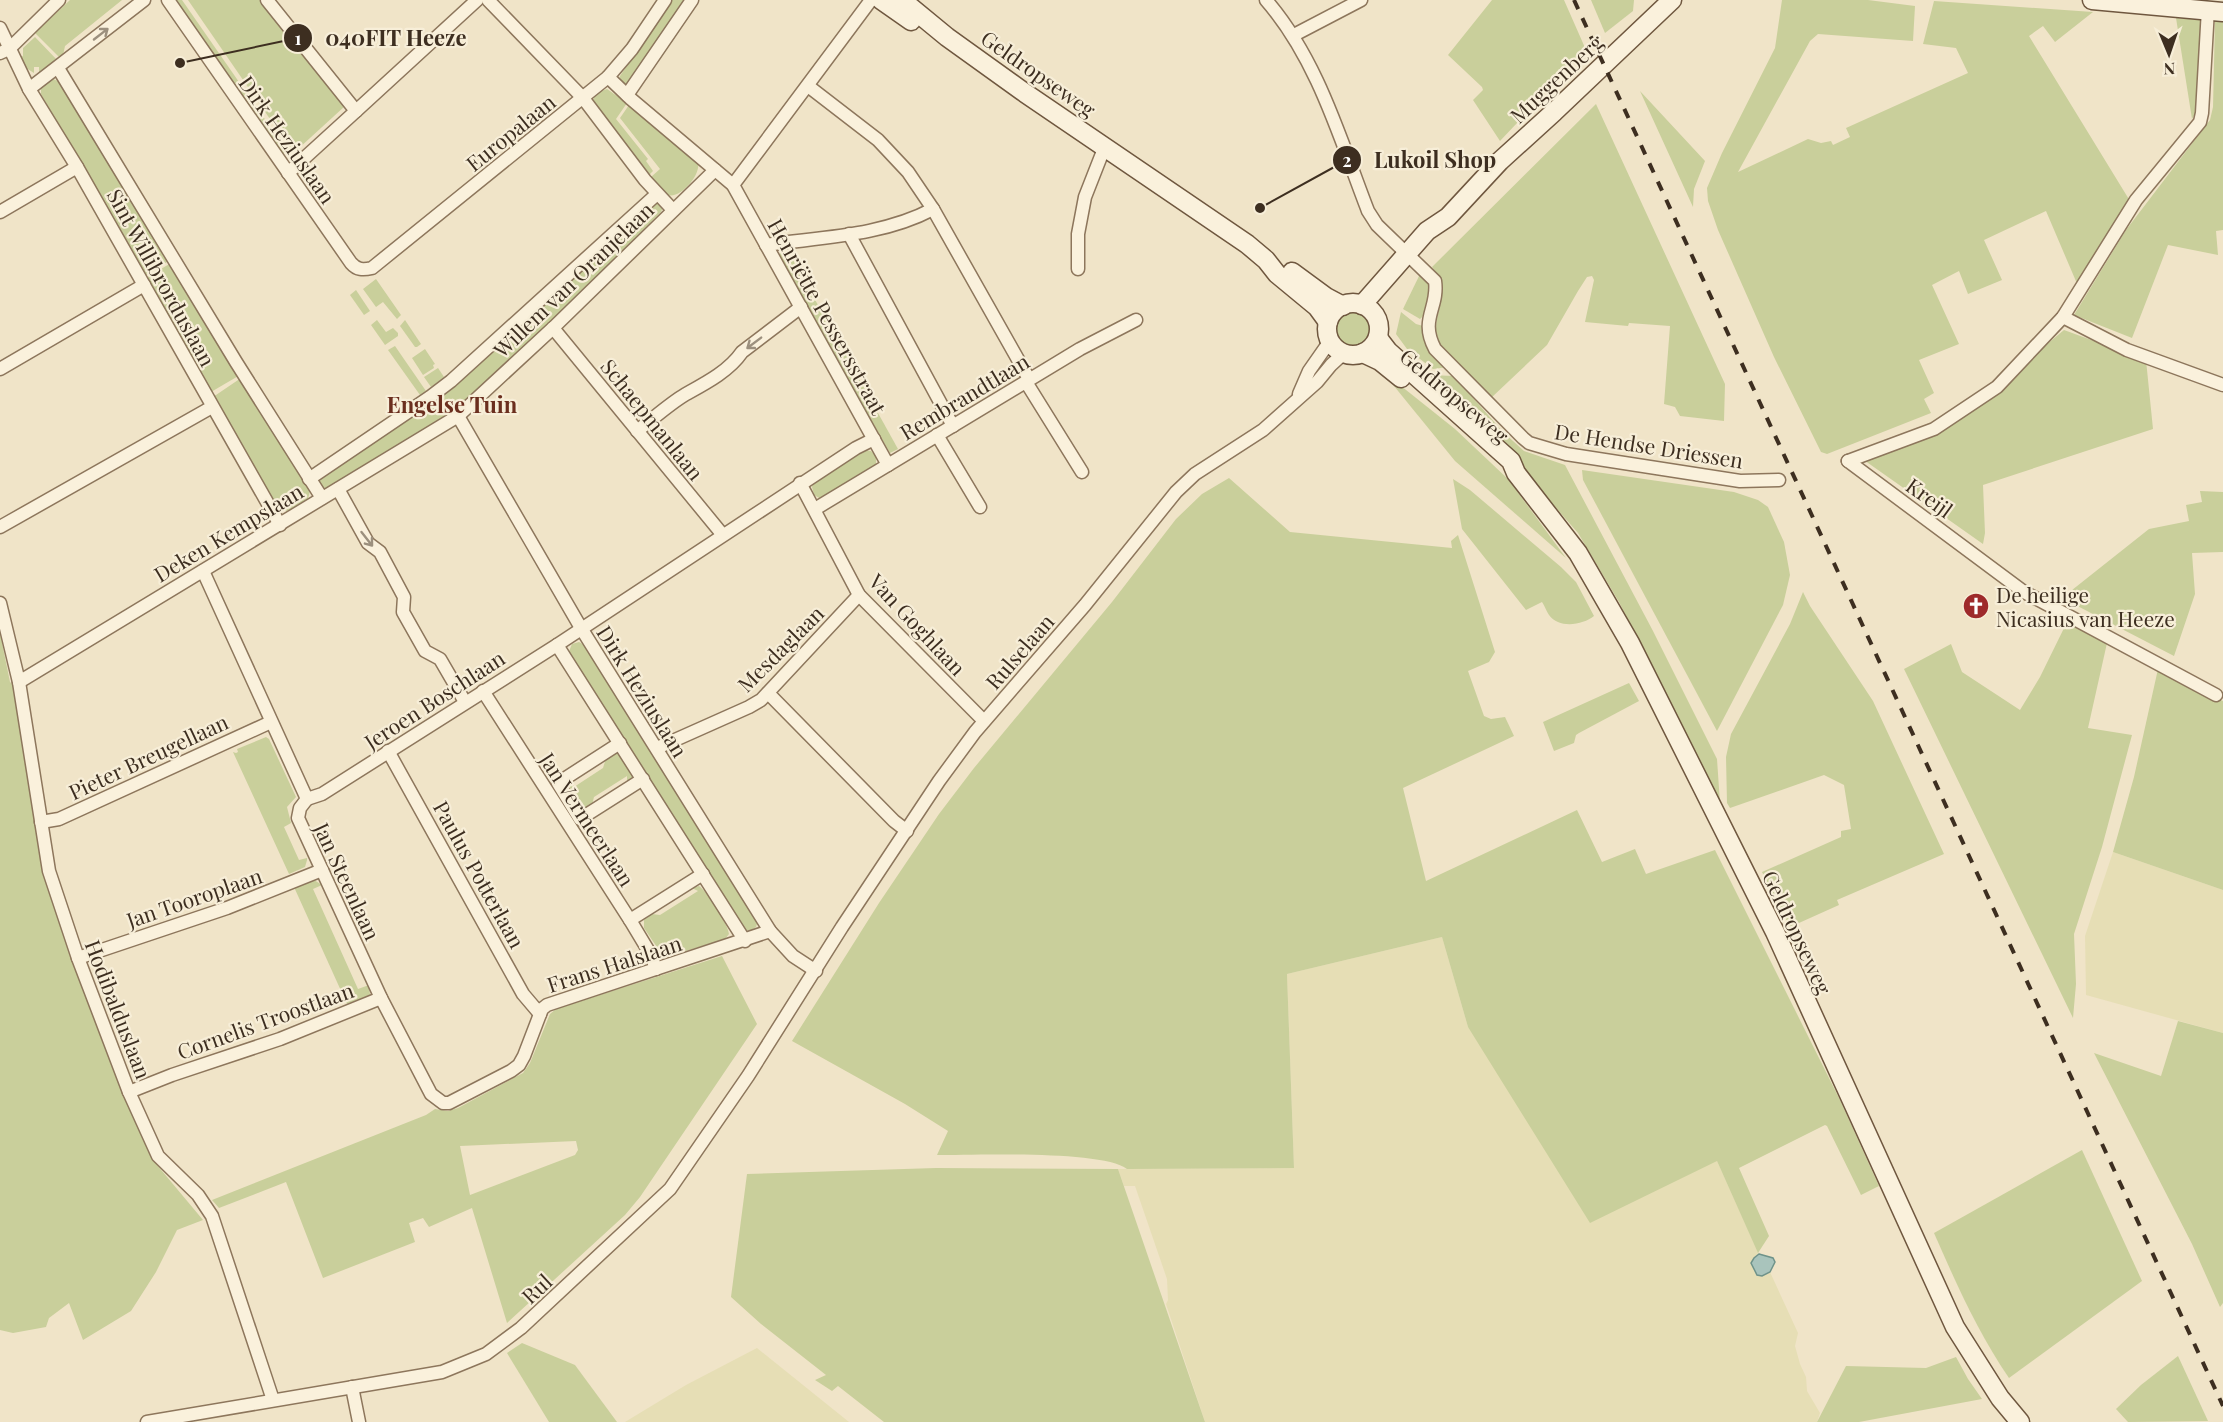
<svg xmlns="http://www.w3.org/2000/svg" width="2223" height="1422" viewBox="0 0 2223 1422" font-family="'Playfair Display',serif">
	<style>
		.farmland { fill: #e6deb5 }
		.green { fill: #c9cf9b; fill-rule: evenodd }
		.water { fill: #a9c4bc; stroke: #6f938a; stroke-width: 1.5 }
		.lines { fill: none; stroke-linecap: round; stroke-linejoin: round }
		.street-casing { stroke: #8d765c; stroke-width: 15 }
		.secondary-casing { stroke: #6f573f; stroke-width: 21 }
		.street { stroke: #faf1dc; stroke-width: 12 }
		.secondary { stroke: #faf1dc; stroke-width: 18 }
		.rail { stroke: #3d2e20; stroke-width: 4; stroke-dasharray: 10 10; stroke-linecap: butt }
		.oneway { stroke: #9c907e }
		.labels { text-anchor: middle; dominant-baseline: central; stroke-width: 4.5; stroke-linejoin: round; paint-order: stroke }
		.street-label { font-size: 21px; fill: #3d2e20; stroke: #f7eed8 }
		.poi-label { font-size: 21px; fill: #3d2e20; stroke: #f7eed8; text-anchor: start }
		.neighbourhood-label { font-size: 22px; font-weight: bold; fill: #6b2e1e; stroke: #f7eed8 }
		.leader { fill: none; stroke: #3d2e20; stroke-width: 2 }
		.callout-dot { fill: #3d2e20; stroke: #f7eed8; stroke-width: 2 }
		.mark-label { font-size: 18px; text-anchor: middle; font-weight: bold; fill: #fff }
		.callout-label { font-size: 22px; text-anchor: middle; font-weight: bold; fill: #3d2e20; stroke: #f7eed8; stroke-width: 4.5; stroke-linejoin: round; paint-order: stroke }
	</style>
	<rect width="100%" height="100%" fill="#f0e4c8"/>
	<g class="farmland">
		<path d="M 2113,852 L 2223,890 L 2223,1033 L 2086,995 L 2085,936 Z"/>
		<path d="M 1442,937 L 1468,1027 L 1717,1161 L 1759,1254 L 1757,1255 L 1768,1274 L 1770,1272 L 1798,1333 L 1795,1346 L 1800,1364 L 1806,1377 L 1807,1391 L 1820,1413 L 1817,1422 L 1205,1422 L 1166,1304 L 1168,1300 L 1167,1279 L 1135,1186 L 1124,1186 L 1118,1169 L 1294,1168 L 1287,974 Z"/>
		<path d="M 757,1348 L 849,1422 L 625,1422 L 686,1385 Z"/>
	</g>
	<g class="green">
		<path d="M 70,0 L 122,0 L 65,46 L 62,60 L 35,33 Z"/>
		<path d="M 175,0 L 182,0 L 287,151 L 282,154 Z"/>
		<path d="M 188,0 L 261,0 L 345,106 L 298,149 L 290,148 Z"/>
		<path d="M 671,0 L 687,0 L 627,85 L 625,85 L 619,80 L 620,76 Z"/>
		<path d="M 1492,0 L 1564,0 L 1586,50 L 1500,141 L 1473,100 L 1483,90 L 1482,87 L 1448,55 Z"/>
		<path d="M 1591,0 L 1634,0 L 1633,11 L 1605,33 Z"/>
		<path d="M 1782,0 L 1868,0 L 1915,6 L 1913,41 L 1818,34 L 1810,41 L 1738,172 L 1808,139 L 1821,143 L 1831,141 L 1833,145 L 1850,137 L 1846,128 L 1968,73 L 1956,48 L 1923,44 L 1934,1 L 2093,12 L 2055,42 L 2043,26 L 2029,36 L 2130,201 L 2078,286 L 2046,211 L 1984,240 L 2002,280 L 1968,294 L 1959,271 L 1932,285 L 1959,344 L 1919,360 L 1934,393 L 1924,399 L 1931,413 L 1827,454 L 1821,452 L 1774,357 L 1718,230 L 1708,201 L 1707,188 L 1722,153 L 1775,48 Z"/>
		<path d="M 2176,18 L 2201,20 L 2199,107 L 2192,119 Z"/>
		<path d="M 2215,21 L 2223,22 L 2223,230 L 2216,231 L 2218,255 L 2168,245 L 2132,338 L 2074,315 L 2126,230 L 2210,120 L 2213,107 Z"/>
		<path d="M 35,37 L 59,62 L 39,73 L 39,67 L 34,67 L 34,73 L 26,68 L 20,57 L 23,56 L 23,48 Z"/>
		<path d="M 51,78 L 60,82 L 170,260 L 145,276 L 41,94 L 41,87 Z"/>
		<path d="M 607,89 L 627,103 L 616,119 L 648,159 L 646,161 L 653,171 L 649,175 L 595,107 L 593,100 L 596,93 Z"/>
		<path d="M 1640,91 L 1705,161 L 1694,189 L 1693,207 Z"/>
		<path d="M 1596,104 L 1725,384 L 1724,421 L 1680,416 L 1675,407 L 1664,404 L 1670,326 L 1629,323 L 1628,326 L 1585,322 L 1594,280 L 1592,276 L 1587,277 L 1578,291 L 1547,345 L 1491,398 L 1439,347 C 1427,317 1455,298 1432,267 Z"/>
		<path d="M 629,105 L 698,163 C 701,175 680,199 668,195 C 661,193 655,183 651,177 L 660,169 L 620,118 Z"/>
		<path d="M 655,202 L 657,202 L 663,207 L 661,212 L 548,326 L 466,400 L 444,417 L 323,490 L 317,483 L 319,479 L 440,396 Z"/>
		<path d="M 788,251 L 898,449 L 890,453 L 779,259 L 780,252 Z"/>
		<path d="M 171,263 L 240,375 L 211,392 L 146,278 Z"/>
		<path d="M 1421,272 C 1434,283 1432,309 1420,319 L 1403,309 Z"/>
		<path d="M 376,279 L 401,315 L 397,319 L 383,302 L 376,307 L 363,289 Z"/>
		<path d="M 356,290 L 370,311 L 364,315 L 350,295 Z"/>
		<circle cx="1352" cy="330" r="19"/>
		<path d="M 1401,312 L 1416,324 L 1423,326 L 1430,351 L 1448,367 L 1433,369 L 1407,349 L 1396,334 Z"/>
		<path d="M 377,320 L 386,332 L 393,328 L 398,333 L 398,336 L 385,345 L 371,325 Z"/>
		<path d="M 405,320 L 421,344 L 417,347 L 415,347 L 400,326 Z"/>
		<path d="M 2064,330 L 2146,360 L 2153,429 L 1983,485 L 1985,533 L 1983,544 L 1861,458 L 1965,413 Z"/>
		<path d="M 395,346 L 426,391 L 420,395 L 388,350 Z"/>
		<path d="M 425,349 L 435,364 L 433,365 L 434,368 L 423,375 L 412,358 Z"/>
		<path d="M 1408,362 L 1429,375 L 1454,376 L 1502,431 L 1524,451 L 1565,465 L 1653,631 L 1717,759 L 1720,803 L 1619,602 L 1578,533 L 1493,436 Z"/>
		<path d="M 438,368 L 444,377 L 431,387 L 424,377 Z"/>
		<path d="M 1381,370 L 1455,429 L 1508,479 L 1566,558 L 1455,461 Z"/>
		<path d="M 241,378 L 310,491 L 308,499 C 298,507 288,516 277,507 L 213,395 L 216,395 Z"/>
		<path d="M 863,450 L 871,451 L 876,456 L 876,467 L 821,499 L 814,495 L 812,487 L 813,483 Z"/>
		<path d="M 1582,470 L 1734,492 L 1758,500 L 1768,507 L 1784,542 L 1790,575 L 1783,605 L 1717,731 L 1583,480 Z"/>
		<path d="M 1229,478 L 1290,532 L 1452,548 L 1451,541 L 1458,535 L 1495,652 L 1489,662 L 1468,671 L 1484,716 L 1491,719 L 1505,717 L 1514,736 L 1403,788 L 1426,881 L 1577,810 L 1602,862 L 1635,849 L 1646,874 L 1715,850 L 1840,1100 L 1879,1186 L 1861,1195 L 1827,1126 L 1825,1125 L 1739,1168 L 1769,1236 L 1758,1253 L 1717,1161 L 1590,1223 L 1468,1027 L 1442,937 L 1287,974 L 1294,1168 L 1127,1169 C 1103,1150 973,1155 937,1155 L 948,1131 L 905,1104 L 792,1041 L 879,903 L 939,814 L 974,768 L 1112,602 L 1176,519 L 1202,494 Z"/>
		<path d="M 1453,479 L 1470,490 L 1561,567 L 1576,582 L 1594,616 C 1583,625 1559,629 1549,615 C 1546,611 1545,606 1542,602 L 1526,610 L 1462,529 Z"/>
		<path d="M 2200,491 L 2223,492 L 2223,552 L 2192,553 L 2195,594 L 2174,656 L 2062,598 L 2149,529 L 2189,521 L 2186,505 L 2202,502 Z"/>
		<path d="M 1803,592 L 1810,606 L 1873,701 L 1944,854 L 1837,900 L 1839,905 L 1790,927 L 1762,872 L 1841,837 L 1841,831 L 1851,829 L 1844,785 L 1824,775 L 1730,808 L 1727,803 L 1726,757 L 1731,734 L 1790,624 Z"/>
		<path d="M 2067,622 L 2107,643 L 2088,728 L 2132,735 L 2102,847 L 2074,934 L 2076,984 L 2073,1018 L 1904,669 L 1951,644 L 1962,672 L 2020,710 L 2040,677 Z"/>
		<path d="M 0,633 L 10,682 L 16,688 L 15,698 L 33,807 L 88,1001 L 144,1141 L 157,1165 L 203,1220 L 177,1230 L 156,1272 L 131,1311 L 83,1340 L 69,1303 L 49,1318 L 46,1327 L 13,1333 L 0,1330 Z"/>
		<path d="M 579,642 L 586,646 L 758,921 L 756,927 L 750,931 L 743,929 L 568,654 L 572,644 Z"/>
		<path d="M 2158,669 L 2223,701 L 2223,890 L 2113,852 L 2134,777 Z"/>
		<path d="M 1629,683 L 1639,701 L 1579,733 L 1576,735 L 1574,743 L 1554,751 L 1543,722 Z"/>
		<path d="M 266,737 L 269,739 L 296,797 L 287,807 L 291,823 L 284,827 L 299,860 L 307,858 L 307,860 L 305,867 L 289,874 L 233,752 L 236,753 L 238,752 L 237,749 Z"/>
		<path d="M 615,752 L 619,753 L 633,775 L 631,783 L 627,785 L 627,776 L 594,797 L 591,809 L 579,809 L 566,787 L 567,783 L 574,777 L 574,787 L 603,768 L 607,755 Z"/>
		<path d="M 314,880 L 322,885 L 313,889 L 358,989 L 369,985 L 370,995 L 347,1004 L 294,887 Z"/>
		<path d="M 699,886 C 708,892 728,924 729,934 L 725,939 L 669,956 L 663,956 L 644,928 L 644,920 L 652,914 L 660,915 L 698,891 L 692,888 Z"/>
		<path d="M 722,956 L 757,1024 L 640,1197 L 625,1215 L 507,1323 L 472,1208 L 429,1227 L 423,1218 L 409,1223 L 415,1242 L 323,1278 L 286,1182 L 219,1208 L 212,1200 L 426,1115 L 435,1109 L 448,1111 L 458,1108 L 523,1073 L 530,1063 L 550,1014 L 556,1009 ZM 576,1141 L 578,1150 L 575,1155 L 470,1195 L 460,1146 Z"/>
		<path d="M 2178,1021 L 2223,1033 L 2223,1303 L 2220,1307 L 2192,1244 L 2094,1053 L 2161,1076 Z"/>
		<path d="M 2082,1150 L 2142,1281 L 2009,1378 C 1978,1333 1956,1283 1934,1233 Z"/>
		<path d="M 936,1168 L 1118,1169 L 1205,1422 L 884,1422 L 838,1386 L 832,1391 L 815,1380 L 826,1375 L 761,1324 L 731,1297 L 747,1174 Z"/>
		<path d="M 522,1343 L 575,1365 L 617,1422 L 549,1422 L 507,1353 Z"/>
		<path d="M 2178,1356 L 2208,1421 L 2128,1422 L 2116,1409 L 2141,1385 Z"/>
		<path d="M 1956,1357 L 1968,1379 L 1982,1399 L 1859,1422 L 1817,1422 L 1846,1366 L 1926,1368 Z"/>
	</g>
	<path class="water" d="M 1759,1254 L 1773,1258 L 1775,1262 L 1770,1272 L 1762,1276 L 1757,1275 L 1751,1263 L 1754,1258 Z"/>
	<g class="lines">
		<defs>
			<g id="street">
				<path d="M 168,0 L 351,263 C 357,270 363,270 372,268 L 608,77 L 632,49 L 665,0"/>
				<path d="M 267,0 L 356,111 L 288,173"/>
				<path d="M 488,0 L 583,98 L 645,180 L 673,210"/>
				<path d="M 1266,0 C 1318,60 1340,139 1368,211 L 1377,225 L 1435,281 C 1439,308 1419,319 1435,349 L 1523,438 L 1529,443 L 1566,454 L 1740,481 L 1779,480"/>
				<path d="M 0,28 L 29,89 L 77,167 L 280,525"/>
				<path d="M 1294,35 L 1361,0"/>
				<path d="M 0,53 L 9,49 L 59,0"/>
				<path d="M 58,68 L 236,362 L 322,498"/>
				<path d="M 608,77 L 631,99 L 733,185 L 888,465"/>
				<path d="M 808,86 L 878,140 L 908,172 L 933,209 L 1029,379"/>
				<path d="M 29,89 L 144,0"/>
				<path d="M 627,95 L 692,0"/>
				<path d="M 356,111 L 477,0"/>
				<path d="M 733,185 L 871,0"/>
				<path d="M 0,212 L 77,167"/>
				<path d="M 849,234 L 953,426"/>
				<path d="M 766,245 C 822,237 882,236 933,209"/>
				<path d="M 1078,269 L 1078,234 L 1085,197 L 1105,146"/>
				<path d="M 2063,317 L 2127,350 L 2223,385"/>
				<path d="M 553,328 L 722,534"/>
				<path d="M 0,369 L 144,285"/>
				<path d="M 1026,382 L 1082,472"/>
				<path d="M 1299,394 L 1309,371 L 1330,341"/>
				<path d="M 458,416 L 581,628 L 770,931 L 793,956 L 816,971"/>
				<path d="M 637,431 C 653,419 669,404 686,394 C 706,383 729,371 742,352 L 801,307"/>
				<path d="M 937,435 L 980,507"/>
				<path d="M 1848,461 L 1934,429 L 1997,387 L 2063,317 L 2136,200 L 2200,122 L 2202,113 L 2208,9"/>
				<path d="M 1848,461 L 2024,592 L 2216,695"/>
				<path d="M 309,479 L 430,397 L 451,381 L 657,194"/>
				<path d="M 800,483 L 859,595 L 984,721"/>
				<path d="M 338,489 L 368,543 L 380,552 L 404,597 L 403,612 L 425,651 L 440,659 L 465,702"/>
				<path d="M 815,509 L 1080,349 L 1136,320"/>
				<path d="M 0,527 L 212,407"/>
				<path d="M 203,571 L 307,799 L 300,808 L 298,818 L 381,998 L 431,1094 L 443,1103 L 449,1103 L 511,1071 L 519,1065 L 524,1056 L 542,1009 L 547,1005 L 770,931"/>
				<path d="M 0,603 L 19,682 L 49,871 L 78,958 L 129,1092 L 158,1156 L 198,1195 L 212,1216 L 273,1400"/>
				<path d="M 557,645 L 745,941"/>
				<path d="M 19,682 L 458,416 L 553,328 L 715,170"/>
				<path d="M 483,691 L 630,920 L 651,955 L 656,969"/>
				<path d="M 768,693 L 894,821 L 907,831"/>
				<path d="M 620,743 L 558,783 L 580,819 L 643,779"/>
				<path d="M 657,748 L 749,707 L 761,700 L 859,595"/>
				<path d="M 388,751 L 523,994 L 540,1014"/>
				<path d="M 307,799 L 322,794 L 557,645 L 856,448 L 874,439"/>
				<path d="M 41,822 L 59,819 L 271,722"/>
				<path d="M 630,920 L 703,874"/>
				<path d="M 78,958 L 227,908 L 322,870"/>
				<path d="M 129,1092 L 172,1075 L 280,1039 L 381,998"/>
				<path d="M 352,1387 L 359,1422"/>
				<path d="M 147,1422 L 442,1372 L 486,1354 L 521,1328 L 670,1189 L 748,1076 L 842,927 L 939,781 L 975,732 L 1085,605 L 1176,492 L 1195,474 L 1263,430 L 1317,382 L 1331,365 L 1344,353"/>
			</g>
			<g id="secondary">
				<path d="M 881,0 L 911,21"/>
				<path d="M 902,0 L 947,37 L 1025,93 L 1247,244 L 1266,260 L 1277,274 L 1317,307 L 1328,322"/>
				<path d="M 2092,0 L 2223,12"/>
				<path d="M 1292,272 L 1326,297 L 1343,306"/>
				<circle cx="1353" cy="329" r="26"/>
				<path d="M 1362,305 L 1427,231 L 1448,217 L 1500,161 L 1554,112 L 1672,0"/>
				<path d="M 1378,338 L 1388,351 L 1511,461 L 1516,473 L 1578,553 L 1630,643 L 1775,932 L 1955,1327 L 2000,1398 L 2020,1422"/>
				<path d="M 1363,353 L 1380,361 L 1401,378"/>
			</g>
		</defs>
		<use href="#street" class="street-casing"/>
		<use href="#secondary" class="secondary-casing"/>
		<use href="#street" class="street"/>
		<use href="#secondary" class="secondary"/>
		<path class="rail" d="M 1574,0 L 2223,1406"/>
	</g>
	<defs><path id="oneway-shaft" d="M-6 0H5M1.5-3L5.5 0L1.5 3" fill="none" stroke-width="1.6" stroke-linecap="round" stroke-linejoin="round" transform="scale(1.5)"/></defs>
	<g class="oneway">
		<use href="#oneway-shaft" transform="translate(101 34) rotate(-38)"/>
		<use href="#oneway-shaft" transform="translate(754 343) rotate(143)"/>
		<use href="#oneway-shaft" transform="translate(367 539) rotate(52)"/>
	</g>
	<defs>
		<symbol id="church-disc" viewBox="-11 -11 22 22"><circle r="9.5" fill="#9e2a2b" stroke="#f7eed8"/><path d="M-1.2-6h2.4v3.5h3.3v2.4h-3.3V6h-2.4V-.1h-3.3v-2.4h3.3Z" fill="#fff"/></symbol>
	</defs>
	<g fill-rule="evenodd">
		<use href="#church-disc" x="1961" y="591" width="30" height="30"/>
	</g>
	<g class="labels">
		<g class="street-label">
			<text transform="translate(1039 73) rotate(35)">Geldropseweg</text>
			<text transform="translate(1556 78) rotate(-43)">Muggenberg</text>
			<text transform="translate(510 132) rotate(-39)">Europalaan</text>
			<text transform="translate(288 139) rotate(55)">Dirk Heziuslaan</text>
			<text transform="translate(162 277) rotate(61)">Sint Willibrorduslaan</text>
			<text transform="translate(573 279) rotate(-44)">Willem van Oranjelaan</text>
			<text transform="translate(828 316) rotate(61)">Henriëtte Pessersstraat</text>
			<text transform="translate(1455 395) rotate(40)">Geldropseweg</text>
			<text transform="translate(964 396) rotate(-31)">Rembrandtlaan</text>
			<text transform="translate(653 419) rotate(51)">Schaepmanlaan</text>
			<text transform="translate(1649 445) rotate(9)">De Hendse Driessen</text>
			<text transform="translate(1930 497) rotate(36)">Kreijl</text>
			<text transform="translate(228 532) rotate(-31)">Deken Kempslaan</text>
			<text transform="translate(918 624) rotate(47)">Van Goghlaan</text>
			<text transform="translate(780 648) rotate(-45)">Mesdaglaan</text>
			<text transform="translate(1019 651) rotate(-49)">Rulselaan</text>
			<text transform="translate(643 691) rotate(58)">Dirk Heziuslaan</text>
			<text transform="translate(434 699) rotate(-33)">Jeroen Boschlaan</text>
			<text transform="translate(148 756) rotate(-25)">Pieter Breugellaan</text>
			<text transform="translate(588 819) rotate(57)">Jan Vermeerlaan</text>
			<text transform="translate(480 874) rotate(61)">Paulus Potterlaan</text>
			<text transform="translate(348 881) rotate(65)">Jan Steenlaan</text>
			<text transform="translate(194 897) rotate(-19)">Jan Tooroplaan</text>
			<text transform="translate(1798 932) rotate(65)">Geldropseweg</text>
			<text transform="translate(614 963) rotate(-18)">Frans Halslaan</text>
			<text transform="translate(119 1009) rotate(69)">Hodibalduslaan</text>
			<text transform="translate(265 1020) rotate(-20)">Cornelis Troostlaan</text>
			<text transform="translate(536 1288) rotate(-43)">Rul</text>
		</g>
		<g class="poi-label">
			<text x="1996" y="594">De heilige<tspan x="1996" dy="24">Nicasius van Heeze</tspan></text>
		</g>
		<g class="neighbourhood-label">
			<text x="452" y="404">Engelse Tuin</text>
		</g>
	</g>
	<path class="leader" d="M180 63L298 38M1260 208L1347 160"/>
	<g class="callout-dot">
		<circle cx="180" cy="63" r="6"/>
		<circle cx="1260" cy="208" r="6"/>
		<circle cx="298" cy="38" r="15"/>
		<circle cx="1347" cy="160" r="15"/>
	</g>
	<g class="mark-label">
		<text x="298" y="45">1</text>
		<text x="1347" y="167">2</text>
	</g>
	<g class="callout-label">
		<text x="396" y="46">040FIT Heeze</text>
		<text x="1435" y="168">Lukoil Shop</text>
	</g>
	<g transform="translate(2169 54) rotate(178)" stroke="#f7eed8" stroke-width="4.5" paint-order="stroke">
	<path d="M0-4.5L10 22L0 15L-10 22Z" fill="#3d2e20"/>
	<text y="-9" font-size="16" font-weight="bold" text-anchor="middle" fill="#3d2e20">N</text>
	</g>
</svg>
